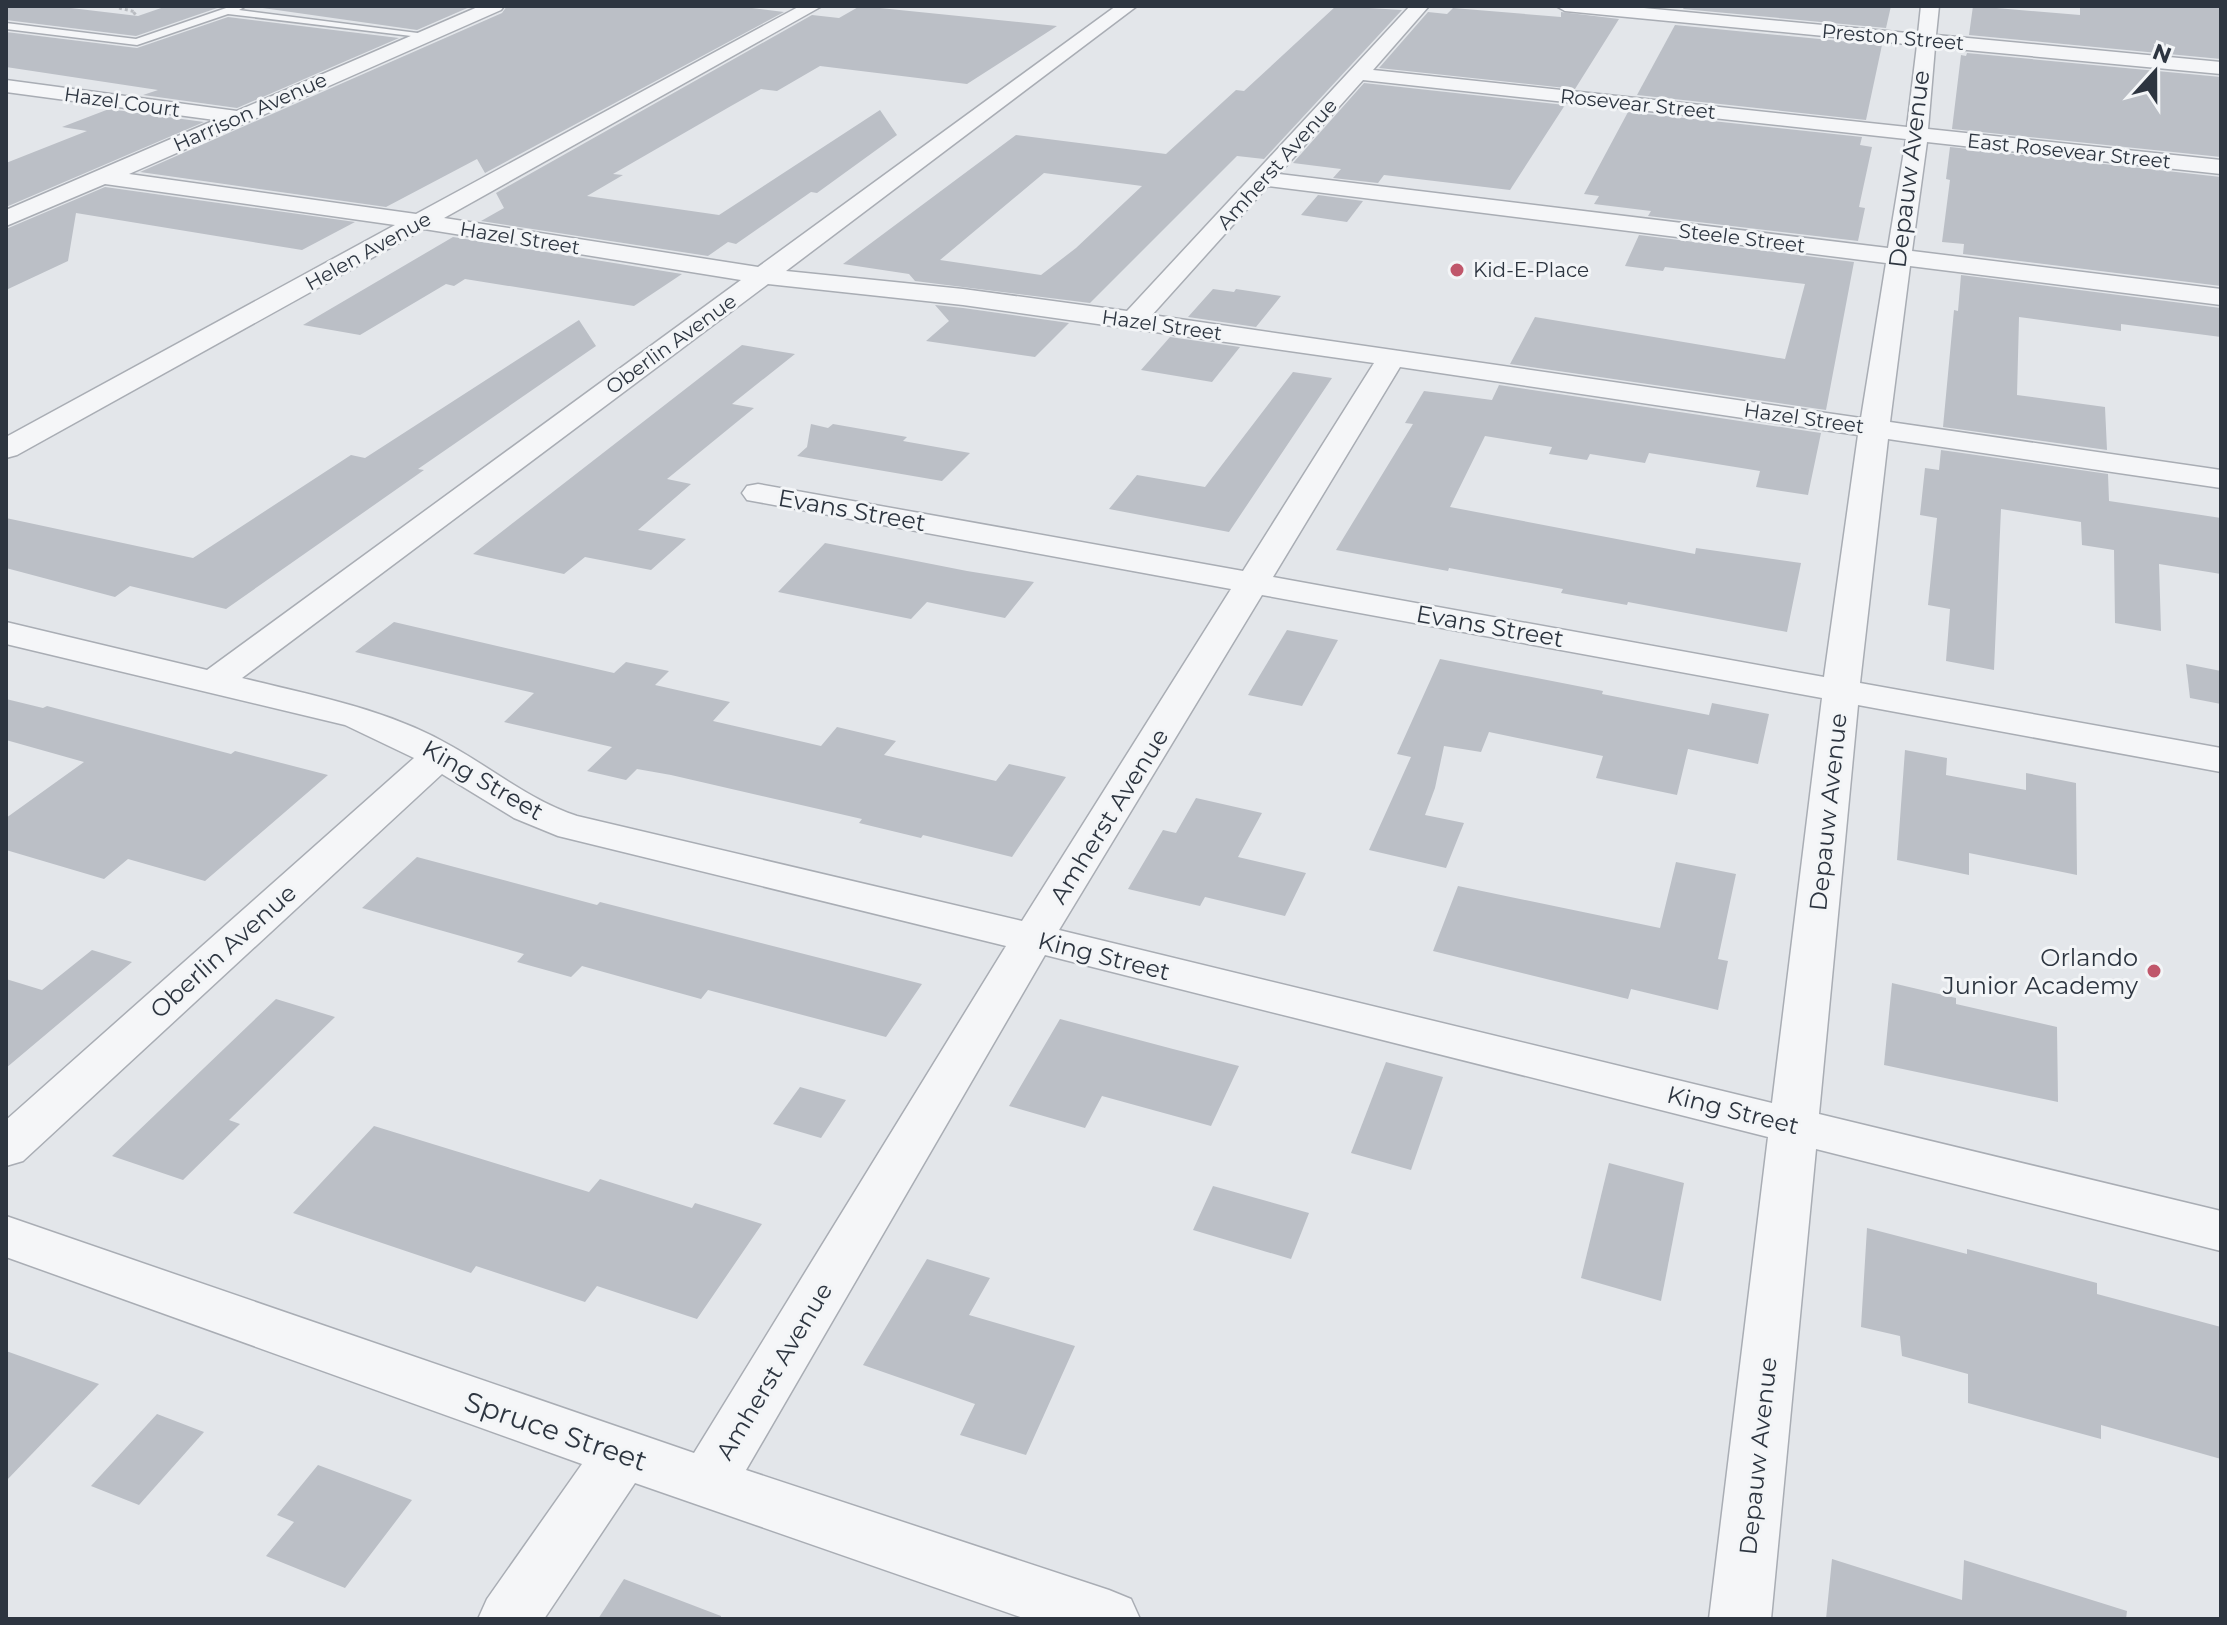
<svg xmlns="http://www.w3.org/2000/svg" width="2227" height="1625" viewBox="0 0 2227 1625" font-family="Montserrat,sans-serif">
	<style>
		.building { fill: #bbbfc6; fill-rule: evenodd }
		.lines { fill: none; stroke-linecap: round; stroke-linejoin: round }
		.service-casing { stroke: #a9adb4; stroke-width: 3 }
		.minor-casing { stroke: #a9adb4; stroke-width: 3 }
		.path { stroke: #b9bcc1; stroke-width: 3; stroke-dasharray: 3 3; stroke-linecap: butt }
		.service { fill: #f5f6f8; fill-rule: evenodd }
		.minor { fill: #f5f6f8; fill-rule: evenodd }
		.poi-dot { fill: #c0576b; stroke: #f3f5f7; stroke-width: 3 }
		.labels { text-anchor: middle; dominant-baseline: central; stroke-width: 6; stroke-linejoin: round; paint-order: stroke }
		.far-street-label { font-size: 20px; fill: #2d3540; stroke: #f3f5f7 }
		.far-poi-label { font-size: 20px; fill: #2d3540; stroke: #f3f5f7; text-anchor: start }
		.street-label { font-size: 24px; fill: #2d3540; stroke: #f3f5f7 }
		.poi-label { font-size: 24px; fill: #2d3540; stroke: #f3f5f7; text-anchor: end }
		.near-street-label { font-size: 28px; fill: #2d3540; stroke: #f3f5f7 }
	</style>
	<rect width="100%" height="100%" fill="#e3e6ea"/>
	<g class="building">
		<path d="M 6,6 L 54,6 L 138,16 L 167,6 L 223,6 L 136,36 L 6,20 Z"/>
		<path d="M 249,6 L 472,6 L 417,30 Z"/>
		<path d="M 507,6 L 736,6 L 784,12 L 485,173 L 477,159 L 386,207 L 140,172 L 502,13 Z"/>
		<path d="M 860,6 L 1057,26 L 967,84 L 820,66 L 777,91 L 761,89 L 731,106 L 613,174 L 623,175 L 587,196 L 719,215 L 880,110 L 897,135 L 817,193 L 811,192 L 736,244 L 728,242 L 708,256 L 481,221 L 504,208 L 496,193 L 812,15 L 839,18 Z"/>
		<path d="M 1336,6 L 1402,10 L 1264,159 L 1237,156 L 1090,303 L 915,281 L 909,274 L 843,264 L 1016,135 L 1166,154 L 1236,90 L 1244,91 ZM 1044,173 L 1142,186 L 1076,248 L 1041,275 L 940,260 Z"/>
		<path d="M 1685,6 L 1891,6 L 1886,28 L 1683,9 Z"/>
		<path d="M 1973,6 L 2080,15 L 2080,6 L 2221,6 L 2221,59 L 1969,35 Z"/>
		<path d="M 1453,8 L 1561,17 L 1561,12 L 1619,19 L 1575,89 L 1379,68 L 1428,12 L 1447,14 Z"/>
		<path d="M 228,17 L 399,38 L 237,108 L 143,95 L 158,90 L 6,67 L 6,32 L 137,48 Z"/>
		<path d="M 1675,25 L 1882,45 L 1866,120 L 1637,95 Z"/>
		<path d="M 1967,53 L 2221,77 L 2221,157 L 1952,129 L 1961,55 L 1966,56 Z"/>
		<path d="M 1364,83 L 1565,105 L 1510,190 L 1384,175 L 1378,183 L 1333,178 L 1341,169 L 1293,163 Z"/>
		<path d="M 109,109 L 204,122 L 6,207 L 6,163 L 87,131 L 62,127 Z"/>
		<path d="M 1628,112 L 1862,137 L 1860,145 L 1872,147 L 1859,207 L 1865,208 L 1858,241 L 1648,216 L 1651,211 L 1594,204 L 1599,196 L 1584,194 Z"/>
		<path d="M 1950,147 L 2221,177 L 2221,286 L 1963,254 L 1964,244 L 1942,242 L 1950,180 L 1946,179 Z"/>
		<path d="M 105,187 L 355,222 L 302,250 L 76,213 L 68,261 L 6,290 L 6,229 Z"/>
		<path d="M 1318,195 L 1363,201 L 1347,222 L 1301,215 Z"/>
		<path d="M 1639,235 L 1854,262 L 1826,410 L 1510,364 L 1535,317 L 1785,359 L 1805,284 L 1665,267 L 1663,271 L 1625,266 Z"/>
		<path d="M 453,237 L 682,274 L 634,306 L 465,279 L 454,286 L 446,284 L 360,335 L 303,325 Z"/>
		<path d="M 1961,275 L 2221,308 L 2221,337 L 2121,324 L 2121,331 L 2019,317 L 2017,395 L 2105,407 L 2107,450 L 1943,427 L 1954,310 L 1958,311 Z"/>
		<path d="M 1213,289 L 1234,292 L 1236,289 L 1281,296 L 1256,327 L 1188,317 Z"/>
		<path d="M 935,305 L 963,308 L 1069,323 L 1035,357 L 926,341 L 949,321 Z"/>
		<path d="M 579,320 L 596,346 L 418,469 L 424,470 L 226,609 L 130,586 L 115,597 L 6,568 L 6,518 L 193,558 L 351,455 L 365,458 Z"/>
		<path d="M 1170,337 L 1240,347 L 1212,382 L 1141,370 Z"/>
		<path d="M 742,345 L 795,354 L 732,404 L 754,408 L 667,479 L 691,484 L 638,530 L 686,539 L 651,570 L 585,557 L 564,574 L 473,554 Z"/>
		<path d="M 1293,372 L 1332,378 L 1229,532 L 1109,509 L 1137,475 L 1205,487 Z"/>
		<path d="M 1499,385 L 1821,433 L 1808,495 L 1756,487 L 1760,471 L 1649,453 L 1645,463 L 1590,454 L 1587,460 L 1549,454 L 1552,447 L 1485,436 L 1450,507 L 1695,554 L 1696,548 L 1801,563 L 1787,632 L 1628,602 L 1627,605 L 1561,593 L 1563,589 L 1449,568 L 1448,571 L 1336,550 L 1413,424 L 1405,423 L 1424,391 L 1492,400 Z"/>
		<path d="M 811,424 L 828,428 L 833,424 L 907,437 L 903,441 L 970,453 L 942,481 L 797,456 L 807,447 Z"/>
		<path d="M 1941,450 L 2108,474 L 2109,501 L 2221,518 L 2221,574 L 2159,564 L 2161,631 L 2115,623 L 2114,550 L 2082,545 L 2081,522 L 2001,509 L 1994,670 L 1946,661 L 1950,609 L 1928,605 L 1937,518 L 1920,515 L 1925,468 L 1939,470 Z"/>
		<path d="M 825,543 L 967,571 L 1034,582 L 1005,618 L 927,602 L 911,619 L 778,592 Z"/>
		<path d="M 394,622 L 614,673 L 626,662 L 669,671 L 655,685 L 730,702 L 713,721 L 821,746 L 837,727 L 896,741 L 884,755 L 996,781 L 1009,764 L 1066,777 L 1012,857 L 923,835 L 921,838 L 859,823 L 862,819 L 671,775 L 637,769 L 626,780 L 587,771 L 612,747 L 504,722 L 534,693 L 355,652 Z"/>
		<path d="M 1287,630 L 1338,640 L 1302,706 L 1248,695 Z"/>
		<path d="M 1440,659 L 1603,691 L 1602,694 L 1709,715 L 1712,703 L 1769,714 L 1758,764 L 1688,749 L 1677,795 L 1596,778 L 1603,756 L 1489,732 L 1481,752 L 1444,746 L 1435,788 L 1425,815 L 1464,823 L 1446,868 L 1369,850 L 1411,757 L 1397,754 Z"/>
		<path d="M 2186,664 L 2221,671 L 2221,704 L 2190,698 Z"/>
		<path d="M 6,699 L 43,708 L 47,706 L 231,754 L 235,751 L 328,775 L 205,881 L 128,859 L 104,879 L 6,850 L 6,818 L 84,762 L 6,740 Z"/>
		<path d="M 1905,750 L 1947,758 L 1946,775 L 2026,790 L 2026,773 L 2076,783 L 2077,875 L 1969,853 L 1969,875 L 1897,860 Z"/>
		<path d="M 1196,798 L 1262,813 L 1238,857 L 1306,873 L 1285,916 L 1205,897 L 1200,906 L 1128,889 L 1163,830 L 1176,833 Z"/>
		<path d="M 417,857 L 597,905 L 600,902 L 922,984 L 886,1037 L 708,990 L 701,999 L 582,966 L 571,977 L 517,962 L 524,954 L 362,908 Z"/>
		<path d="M 1676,862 L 1736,874 L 1718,959 L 1728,961 L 1718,1010 L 1631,989 L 1628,999 L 1433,951 L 1458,886 L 1660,928 Z"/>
		<path d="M 92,950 L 132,962 L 6,1068 L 6,979 L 42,990 Z"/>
		<path d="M 1892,983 L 1956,998 L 1956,1004 L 2057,1027 L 2058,1102 L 1884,1065 Z"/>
		<path d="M 276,999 L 335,1017 L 229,1120 L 240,1124 L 183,1180 L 112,1156 Z"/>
		<path d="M 1060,1019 L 1173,1049 L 1239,1066 L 1211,1126 L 1102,1096 L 1085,1128 L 1009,1106 Z"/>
		<path d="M 1386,1062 L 1443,1077 L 1411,1170 L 1351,1153 Z"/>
		<path d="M 800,1087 L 846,1100 L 821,1138 L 773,1124 Z"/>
		<path d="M 374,1126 L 589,1192 L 600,1179 L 692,1208 L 695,1203 L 762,1224 L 697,1319 L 597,1286 L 585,1302 L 476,1266 L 471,1273 L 293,1213 Z"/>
		<path d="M 1609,1163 L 1684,1183 L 1661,1301 L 1581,1278 Z"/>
		<path d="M 1213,1186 L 1309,1213 L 1291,1259 L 1193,1230 Z"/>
		<path d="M 1867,1228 L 1967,1254 L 1967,1249 L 2097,1283 L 2097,1294 L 2221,1327 L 2221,1459 L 2101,1425 L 2101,1439 L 1968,1403 L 1968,1374 L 1902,1356 L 1900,1336 L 1861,1327 Z"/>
		<path d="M 927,1259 L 990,1278 L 969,1315 L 1075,1346 L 1026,1455 L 960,1435 L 975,1404 L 863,1365 Z"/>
		<path d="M 6,1351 L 99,1384 L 6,1481 Z"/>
		<path d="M 157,1414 L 204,1432 L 139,1505 L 91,1486 Z"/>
		<path d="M 318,1465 L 412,1500 L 345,1588 L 266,1556 L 294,1522 L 277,1515 Z"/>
		<path d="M 1832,1559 L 1962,1600 L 1964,1560 L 2127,1611 L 2126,1619 L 1826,1619 Z"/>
		<path d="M 624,1579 L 721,1616 L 721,1619 L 598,1619 Z"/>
	</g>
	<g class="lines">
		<defs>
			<path id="service" d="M 232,6 L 246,6 L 239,10 L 433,35 L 428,38 L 228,14 L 137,45 L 6,29 L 6,23 L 136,39 Z"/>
			<path id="minor" d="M 480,6 L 504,6 L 501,10 L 129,174 L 416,214 L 800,6 L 822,6 L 444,218 L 758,267 L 1116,6 L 1137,6 L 786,271 L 963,289 L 1127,311 L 1410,6 L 1429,6 L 1373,70 L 1907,127 L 1917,45 L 1565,11 L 1556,6 L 1623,6 L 1918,34 L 1921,6 L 1939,6 L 1936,35 L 2221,62 L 2221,74 L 1935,47 L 1928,129 L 2221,160 L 2221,174 L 1927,142 L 1912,251 L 2221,289 L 2221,305 L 1910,266 L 1890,422 L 2221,470 L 2221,488 L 1888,439 L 1860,683 L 2221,748 L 2221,772 L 1858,705 L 1819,1114 L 2221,1211 L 2221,1251 L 1816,1149 L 1771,1619 L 1709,1619 L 1768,1137 L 1045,955 L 746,1470 L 1109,1590 L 1131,1599 L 1140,1619 L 1026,1619 L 635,1483 L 544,1619 L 478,1619 L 487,1599 L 582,1464 L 6,1257 L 6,1216 L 694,1453 L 1006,946 L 558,836 L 514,818 L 442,774 L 23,1161 L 6,1166 L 6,1120 L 414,758 L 345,725 L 6,644 L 6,622 L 207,670 L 741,280 L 424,229 L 17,455 L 6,458 L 6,437 L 395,225 L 105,184 L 6,226 L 6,210 L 215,120 L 6,92 L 6,80 L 237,111 ZM 1363,80 L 1906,139 L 1888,248 L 1279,174 ZM 1268,186 L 1886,263 L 1861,418 L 1152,315 ZM 768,284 L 963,305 L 1374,363 L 1243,571 L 758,484 L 747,486 L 742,493 L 747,500 L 758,502 L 1231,589 L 1022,921 L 577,816 C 531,801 494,770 453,747 C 388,709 315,696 242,678 ZM 1400,367 L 1858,435 L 1824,677 L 1273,577 ZM 1262,595 L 1822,698 L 1772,1103 L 1059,930 Z"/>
		</defs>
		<use href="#service" class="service-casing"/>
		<use href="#minor" class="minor-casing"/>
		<g class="path">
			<path d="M 96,6 L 136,6"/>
			<path d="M 119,8 L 136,12 L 132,16"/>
		</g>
		<use href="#service" class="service"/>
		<use href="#minor" class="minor"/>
	</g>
	<g class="poi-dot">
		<circle cx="1457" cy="270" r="8"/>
		<circle cx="2154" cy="971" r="8"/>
	</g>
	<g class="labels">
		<g class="far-street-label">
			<text transform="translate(1893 37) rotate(5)">Preston Street</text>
			<text transform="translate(122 102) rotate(8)">Hazel Court</text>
			<text transform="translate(1638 104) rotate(6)">Rosevear Street</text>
			<text transform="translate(250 112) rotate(-24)">Harrison Avenue</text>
			<text transform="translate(2069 151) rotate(6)">East Rosevear Street</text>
			<text transform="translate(1277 164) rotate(-48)">Amherst Avenue</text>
			<text transform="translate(520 238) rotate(9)">Hazel Street</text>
			<text transform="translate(1742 238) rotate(7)">Steele Street</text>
			<text transform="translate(368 251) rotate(-29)">Helen Avenue</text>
			<text transform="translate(1162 325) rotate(8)">Hazel Street</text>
			<text transform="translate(671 344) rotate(-36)">Oberlin Avenue</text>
			<text transform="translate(1804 418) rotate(8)">Hazel Street</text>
		</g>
		<g class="far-poi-label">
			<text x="1473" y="270">Kid-E-Place</text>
		</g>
		<g class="street-label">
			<text transform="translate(1909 169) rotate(-83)">Depauw Avenue</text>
			<text transform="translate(852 510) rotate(10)">Evans Street</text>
			<text transform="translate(1490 626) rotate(10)">Evans Street</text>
			<text transform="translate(483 780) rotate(30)">King Street</text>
			<text transform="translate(1828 812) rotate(-84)">Depauw Avenue</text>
			<text transform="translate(1109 816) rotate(-58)">Amherst Avenue</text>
			<text transform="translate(223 951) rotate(-42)">Oberlin Avenue</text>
			<text transform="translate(1104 956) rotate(14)">King Street</text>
			<text transform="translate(1733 1110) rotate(14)">King Street</text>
			<text transform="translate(774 1371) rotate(-59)">Amherst Avenue</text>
			<text transform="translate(1758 1456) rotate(-84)">Depauw Avenue</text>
		</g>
		<g class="poi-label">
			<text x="2138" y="957">Orlando<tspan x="2138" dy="28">Junior Academy</tspan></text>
		</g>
		<g class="near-street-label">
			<text transform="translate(556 1431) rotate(19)">Spruce Street</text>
		</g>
	</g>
	<rect width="2227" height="1625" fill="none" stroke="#2d3540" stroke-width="16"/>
	<g transform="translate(2155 72) rotate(21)" stroke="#f3f5f7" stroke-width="6" paint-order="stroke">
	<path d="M0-6L14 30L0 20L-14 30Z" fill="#2d3540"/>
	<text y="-12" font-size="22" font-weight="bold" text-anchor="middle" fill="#2d3540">N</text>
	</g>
</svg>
